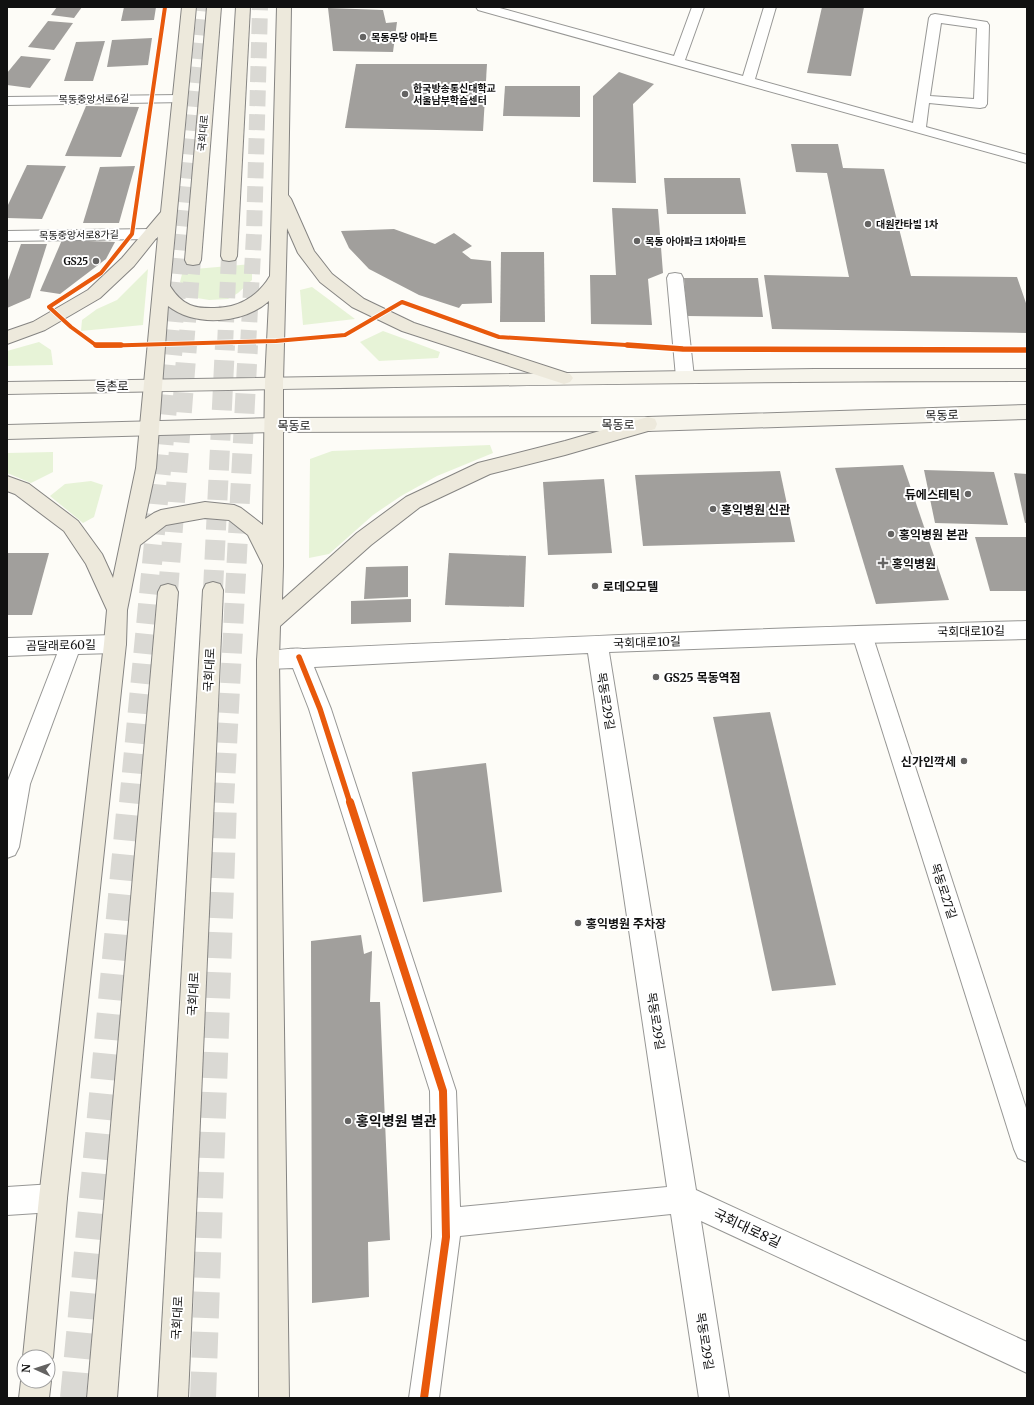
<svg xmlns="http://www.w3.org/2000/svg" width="1034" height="1405" viewBox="0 0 1034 1405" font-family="Merriweather,'Noto Sans KR',serif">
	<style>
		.green { fill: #e7f3d7 }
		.building { fill: #a19f9c }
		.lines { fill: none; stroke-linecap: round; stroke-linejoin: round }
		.primary-tunnel-far1 { stroke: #dad9d4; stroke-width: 16; stroke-dasharray: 16 8; stroke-linecap: butt }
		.primary-tunnel { stroke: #dad9d4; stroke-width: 20; stroke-dasharray: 20 10; stroke-linecap: butt }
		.trunk-tunnel-far2 { stroke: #dad9d4; stroke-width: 16; stroke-dasharray: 16 8; stroke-linecap: butt }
		.trunk-tunnel-far1 { stroke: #dad9d4; stroke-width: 20; stroke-dasharray: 20 10; stroke-linecap: butt }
		.trunk-tunnel { stroke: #dad9d4; stroke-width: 26; stroke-dasharray: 26 14; stroke-linecap: butt }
		.service-casing { stroke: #979795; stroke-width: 2 }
		.minor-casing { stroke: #979795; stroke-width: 2 }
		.secondary-casing { stroke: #8e8d8b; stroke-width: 2 }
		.primary-casing { stroke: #858482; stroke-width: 2 }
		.service { fill: #fffffe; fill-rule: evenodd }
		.minor { fill: #fffffe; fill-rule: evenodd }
		.secondary { fill: #f6f4eb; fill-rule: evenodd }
		.primary { fill: #ede9dc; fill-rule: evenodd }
		.cycleway-far2-casing { stroke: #fff; stroke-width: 5.5 }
		.cycleway-far1-casing { stroke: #fff; stroke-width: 8 }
		.cycleway-casing { stroke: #fff; stroke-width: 10 }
		.cycleway-far2 { stroke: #e8590c; stroke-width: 4 }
		.cycleway-far1 { stroke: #e8590c; stroke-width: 5.5 }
		.cycleway { stroke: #e8590c; stroke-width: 8 }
		.poi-dot { fill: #646362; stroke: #fff; stroke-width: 1.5 }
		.labels { text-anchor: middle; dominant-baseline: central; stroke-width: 4; stroke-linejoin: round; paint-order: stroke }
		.far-poi-label { font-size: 10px; font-weight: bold; fill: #111; stroke: #fff; text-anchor: start }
		.far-street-label { font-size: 10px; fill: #111; stroke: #fff }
		.street-label { font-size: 12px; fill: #111; stroke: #fff }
		.poi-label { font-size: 12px; font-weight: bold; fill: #111; stroke: #fff; text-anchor: start }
		.near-poi-label { font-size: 14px; font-weight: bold; fill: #111; stroke: #fff; text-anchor: start }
		.near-street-label { font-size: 14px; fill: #111; stroke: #fff }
	</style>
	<rect width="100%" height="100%" fill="#fdfcf7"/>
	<g class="green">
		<path d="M 252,264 L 252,280 L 238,293 L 228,299 L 209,300 L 197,298 L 180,282 L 183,270 Z"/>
		<path d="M 148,269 L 143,325 L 81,331 L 82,320 L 97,309 L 117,300 Z"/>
		<path d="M 312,287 L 355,319 L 303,325 L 300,290 Z"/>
		<path d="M 383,331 L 440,352 L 438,358 L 379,361 L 360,342 Z"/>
		<path d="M 39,342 L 51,350 L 53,365 L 7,366 L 7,351 Z"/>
		<path d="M 490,445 L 493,453 L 437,476 L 401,496 L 373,515 L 329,554 L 309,558 L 310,459 L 332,451 Z"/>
		<path d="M 53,452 L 53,472 L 31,483 L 7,473 L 7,453 Z"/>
		<path d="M 91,481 L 103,485 L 94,517 L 83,523 L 50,496 L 65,484 Z"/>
	</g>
	<g class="building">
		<path d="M 57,7 L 82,7 L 74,18 L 51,15 Z"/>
		<path d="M 124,7 L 156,7 L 154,20 L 121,21 Z"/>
		<path d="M 822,7 L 864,7 L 851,76 L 807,73 Z"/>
		<path d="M 328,8 L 383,10 L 386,23 L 397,22 L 393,52 L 333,51 Z"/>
		<path d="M 48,21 L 73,23 L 54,50 L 28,47 Z"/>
		<path d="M 152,38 L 148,65 L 107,67 L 112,40 Z"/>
		<path d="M 105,41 L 93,81 L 64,81 L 76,42 Z"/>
		<path d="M 21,56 L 51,59 L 30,88 L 7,85 L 7,73 Z"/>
		<path d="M 356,64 L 487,64 L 483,131 L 345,128 Z"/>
		<path d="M 619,72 L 654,84 L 633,104 L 636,183 L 593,182 L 593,96 Z"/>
		<path d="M 505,86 L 580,86 L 580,117 L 503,116 Z"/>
		<path d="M 86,106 L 139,107 L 121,157 L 65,156 Z"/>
		<path d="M 791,144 L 838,144 L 843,168 L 884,169 L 911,276 L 1017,277 L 1027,306 L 1027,333 L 772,329 L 764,275 L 849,277 L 827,173 L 796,172 Z"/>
		<path d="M 27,165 L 66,166 L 42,219 L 7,218 L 7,207 Z"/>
		<path d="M 135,166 L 119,223 L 83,223 L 100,167 Z"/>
		<path d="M 664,178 L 740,178 L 746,214 L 667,214 Z"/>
		<path d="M 612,208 L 658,209 L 663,273 L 648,279 L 652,325 L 591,324 L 590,275 L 616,275 Z"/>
		<path d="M 394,229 L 435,244 L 454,233 L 472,246 L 462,252 L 471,259 L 491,261 L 492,303 L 462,304 L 459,308 L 419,295 L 369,269 L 349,248 L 341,231 Z"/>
		<path d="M 62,240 L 115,242 L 106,259 L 60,294 L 40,291 Z"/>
		<path d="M 21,244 L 47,244 L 30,298 L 7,308 L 7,283 Z"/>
		<path d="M 501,252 L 544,252 L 545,322 L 500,322 Z"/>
		<path d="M 684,278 L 758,278 L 763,317 L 687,316 Z"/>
		<path d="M 903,465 L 949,600 L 876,604 L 835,468 Z"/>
		<path d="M 924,470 L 994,472 L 1008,525 L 935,523 Z"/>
		<path d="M 780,471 L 795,542 L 643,546 L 635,475 Z"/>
		<path d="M 1014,473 L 1027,474 L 1027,523 L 1025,523 Z"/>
		<path d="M 604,479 L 612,553 L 548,555 L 543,482 Z"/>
		<path d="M 975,537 L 1027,537 L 1027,591 L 990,591 Z"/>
		<path d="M 7,553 L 49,553 L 32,615 L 7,615 Z"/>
		<path d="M 449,553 L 526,556 L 524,607 L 445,605 Z"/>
		<path d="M 408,566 L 408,597 L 364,599 L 366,567 Z"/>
		<path d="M 411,599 L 411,622 L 351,624 L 351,601 Z"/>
		<path d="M 770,712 L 836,985 L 772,991 L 713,717 Z"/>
		<path d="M 486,763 L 502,892 L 423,902 L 412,772 Z"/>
		<path d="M 361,935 L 364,954 L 372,951 L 370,1002 L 380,1002 L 390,1240 L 368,1242 L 369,1297 L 312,1303 L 311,941 Z"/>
	</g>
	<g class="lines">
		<g class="primary-tunnel-far1">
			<path d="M 186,346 L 193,260"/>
			<path d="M 225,346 L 229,256"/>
		</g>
		<g class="primary-tunnel">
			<path d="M 213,590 L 225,345"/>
			<path d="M 168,592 L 187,345"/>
		</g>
		<g class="trunk-tunnel-far2">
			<path d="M 173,346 L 205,7"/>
			<path d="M 248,346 L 254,234 L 260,7"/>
		</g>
		<g class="trunk-tunnel-far1">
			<path d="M 129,803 L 173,345"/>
			<path d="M 224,803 L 248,345"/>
		</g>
		<g class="trunk-tunnel">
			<path d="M 73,1398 L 130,802"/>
			<path d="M 203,1398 L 224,802"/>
		</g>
		<defs>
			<g id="service">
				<path d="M 476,7 L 496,7 L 674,56 L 692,7 L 704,7 L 685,60 L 743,76 L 764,7 L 776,7 L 755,79 L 913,123 L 929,18 L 931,15 L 935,14 L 987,22 L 989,25 L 987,104 L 985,107 L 980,108 L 929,103 L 926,127 L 1027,155 L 1027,163 L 478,10 ZM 941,23 L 977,28 L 974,99 L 930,96 Z"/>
				<path d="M 862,626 L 869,628 L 872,634 L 1027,1111 L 1027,1162 L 1018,1158 L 1014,1149 L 852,634 L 855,628 Z"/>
			</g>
			<g id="minor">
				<path d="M 180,95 L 185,96 L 187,99 L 185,102 L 7,105 L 7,97 Z"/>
				<path d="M 151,229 L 157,230 L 159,234 L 157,238 L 151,239 L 7,241 L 7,231 Z"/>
				<path d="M 675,273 L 681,274 L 683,278 L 694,377 L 691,381 L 685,383 L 679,381 L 676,377 L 667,278 L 669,274 Z"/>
				<path d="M 1027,621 L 1027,639 L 862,643 L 609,652 L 696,1190 L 1027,1342 L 1027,1373 L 701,1221 L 729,1398 L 699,1398 L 671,1214 L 460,1236 L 439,1398 L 409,1398 L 432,1237 L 430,1091 L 309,709 L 293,668 L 268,669 L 260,666 L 257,660 L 260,654 C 267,651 297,647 303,649 C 544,638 785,627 1027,621 ZM 588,653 L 667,1187 L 460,1207 L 456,1091 L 331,709 L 314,667 Z"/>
				<path d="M 115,635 L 123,638 L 126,644 L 123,650 L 115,653 L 78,654 L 30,784 L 19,847 L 15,855 L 7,858 L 7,783 L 57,654 L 7,656 L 7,638 Z"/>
				<path d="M 53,1184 L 63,1188 L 67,1198 L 63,1208 L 53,1212 L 7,1215 L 7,1187 Z"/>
			</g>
			<g id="secondary">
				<path d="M 815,369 L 1027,369 L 1027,381 C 687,381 347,388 7,394 L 7,382 Z"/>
				<path d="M 1027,405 L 1027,419 L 648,431 L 274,432 L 7,439 L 7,425 L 274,418 L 648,417 Z"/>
			</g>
			<g id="primary">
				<path d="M 182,7 L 196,7 L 170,286 C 175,294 181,301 190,305 C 197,308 204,308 211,308 C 236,309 257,298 270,276 L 277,7 L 291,7 L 288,195 L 291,199 L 314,251 L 332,274 L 364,299 L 414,323 L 570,374 L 573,378 L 570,382 L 564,384 L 558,382 L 402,331 L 352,307 L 320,282 L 298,253 L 287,228 L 283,382 L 283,566 L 282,600 L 357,533 L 406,497 L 478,463 L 565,441 L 648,417 L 655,419 L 657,424 L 655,429 L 648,431 L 565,455 L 490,474 L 420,507 L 371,545 L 280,626 L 279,660 L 289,1398 L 259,1398 L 257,660 L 263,565 L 248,535 L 229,520 L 205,518 L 166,525 L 140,545 L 127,610 L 126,644 L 67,1198 L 53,1357 L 48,1368 L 48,1357 L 24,1357 L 24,1360 L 23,1357 L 39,1198 L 104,644 L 107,610 L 86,564 L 64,531 L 15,494 L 7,491 L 7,476 L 29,484 L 78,521 L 102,554 L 113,578 L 136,468 L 158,236 L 134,266 L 100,298 L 45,330 L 7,344 L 7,331 L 33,322 L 88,290 L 122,258 L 161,212 ZM 269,301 L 265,382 L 263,525 L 241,508 L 234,505 L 205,502 L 161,510 L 154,513 L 145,519 L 156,468 L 168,306 C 195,327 243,324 269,301 Z"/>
				<path d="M 207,7 L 221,7 L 201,260 L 199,264 L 193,265 L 187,264 L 185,260 Z"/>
				<path d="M 236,7 L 250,7 L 237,256 L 235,260 L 229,261 L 223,260 L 221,256 Z"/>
				<path d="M 213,582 L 220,584 L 223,590 L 188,1398 L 158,1398 L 203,590 L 206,584 Z"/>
				<path d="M 168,584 L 175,586 L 178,592 L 117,1398 L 87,1398 L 158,592 L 161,586 Z"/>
				<path d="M 24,1373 L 24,1381 L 48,1381 L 48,1373 L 51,1381 L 49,1398 L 19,1398 L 21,1381 Z"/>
			</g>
		</defs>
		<use href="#service" class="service-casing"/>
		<use href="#minor" class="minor-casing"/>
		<use href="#secondary" class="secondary-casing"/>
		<use href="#primary" class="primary-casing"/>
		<use href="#service" class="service"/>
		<use href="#minor" class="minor"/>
		<use href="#secondary" class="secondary"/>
		<use href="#primary" class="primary"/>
		<defs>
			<path id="cycleway-far2" d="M 165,7 L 132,234 L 101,273 L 49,307 L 71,327 L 97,346 L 276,341 L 345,335 L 402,302 L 499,337 L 642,346"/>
			<g id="cycleway-far1">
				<path d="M 96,345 L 121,345"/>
				<path d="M 627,345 L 683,349 L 1027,350"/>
				<path d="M 299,657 L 320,709 L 350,803"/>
			</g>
			<path id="cycleway" d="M 350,802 L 443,1091 L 446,1237 L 424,1398"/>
		</defs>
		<use href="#cycleway-far2" class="cycleway-far2-casing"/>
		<use href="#cycleway-far1" class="cycleway-far1-casing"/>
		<use href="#cycleway" class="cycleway-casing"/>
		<use href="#cycleway-far2" class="cycleway-far2"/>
		<use href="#cycleway-far1" class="cycleway-far1"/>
		<use href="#cycleway" class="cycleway"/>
	</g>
	<g class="poi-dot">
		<circle cx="363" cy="37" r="4"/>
		<circle cx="405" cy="94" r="4"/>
		<circle cx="868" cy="224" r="4"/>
		<circle cx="637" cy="241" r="4"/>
		<circle cx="96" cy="261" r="4"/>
		<circle cx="968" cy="494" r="4"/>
		<circle cx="713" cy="509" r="4"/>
		<circle cx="891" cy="534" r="4"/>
		<path d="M881 557h4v4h4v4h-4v4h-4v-4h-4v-4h4z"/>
		<circle cx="595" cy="586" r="4"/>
		<circle cx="656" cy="677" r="4"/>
		<circle cx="964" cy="761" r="4"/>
		<circle cx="578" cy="923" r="4"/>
		<circle cx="348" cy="1121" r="4"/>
	</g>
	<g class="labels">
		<g class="far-poi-label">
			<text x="371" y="37">목동우당 아파트</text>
			<text x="413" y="88">한국방송통신대학교<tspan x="413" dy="12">서울남부학습센터</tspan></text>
			<text x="876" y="224">대원칸타빌 1차</text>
			<text x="645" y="241">목동 아아파크 1차아파트</text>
			<text x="88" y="261" text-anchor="end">GS25</text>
		</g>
		<g class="far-street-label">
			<text transform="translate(94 99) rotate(-1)">목동중앙서로6길</text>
			<text transform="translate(203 133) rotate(-85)">국회대로</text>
			<text transform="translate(79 235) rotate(-1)">목동중앙서로8가길</text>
		</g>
		<g class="street-label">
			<text transform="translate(112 386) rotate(-1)">등촌로</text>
			<text transform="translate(942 415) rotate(-2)">목동로</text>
			<text x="618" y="424">목동로</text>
			<text x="294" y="425">목동로</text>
			<text transform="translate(971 631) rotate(-1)">국회대로10길</text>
			<text transform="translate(647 642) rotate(-2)">국회대로10길</text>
			<text transform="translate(61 645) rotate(-1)">곰달래로60길</text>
			<text transform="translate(209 670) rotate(-87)">국회대로</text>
			<text transform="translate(606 701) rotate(81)">목동로29길</text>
			<text transform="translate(944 891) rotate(72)">목동로27길</text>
			<text transform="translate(193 994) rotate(-87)">국회대로</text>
			<text transform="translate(656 1021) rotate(81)">목동로29길</text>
			<text transform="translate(177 1318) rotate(-87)">국회대로</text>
			<text transform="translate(705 1341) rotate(81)">목동로29길</text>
		</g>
		<g class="poi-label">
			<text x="960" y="494" text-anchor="end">듀에스테틱</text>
			<text x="721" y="509">홍익병원 신관</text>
			<text x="899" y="534">홍익병원 본관</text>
			<text x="892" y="563">홍익병원</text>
			<text x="603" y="586">로데오모텔</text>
			<text x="664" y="677">GS25 목동역점</text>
			<text x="956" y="761" text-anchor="end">신가인깍세</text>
			<text x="586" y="923">홍익병원 주차장</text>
		</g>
		<g class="near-poi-label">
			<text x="356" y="1121">홍익병원 별관</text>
		</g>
		<g class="near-street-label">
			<text transform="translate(747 1228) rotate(25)">국회대로8길</text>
		</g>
	</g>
	<rect width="1034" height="1405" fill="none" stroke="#111111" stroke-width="16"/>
	<g transform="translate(36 1369) rotate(273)"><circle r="19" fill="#ffffff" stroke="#a0a0a0"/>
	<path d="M0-3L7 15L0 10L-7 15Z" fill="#646362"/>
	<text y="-6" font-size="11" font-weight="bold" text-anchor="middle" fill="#111111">N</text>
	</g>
</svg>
